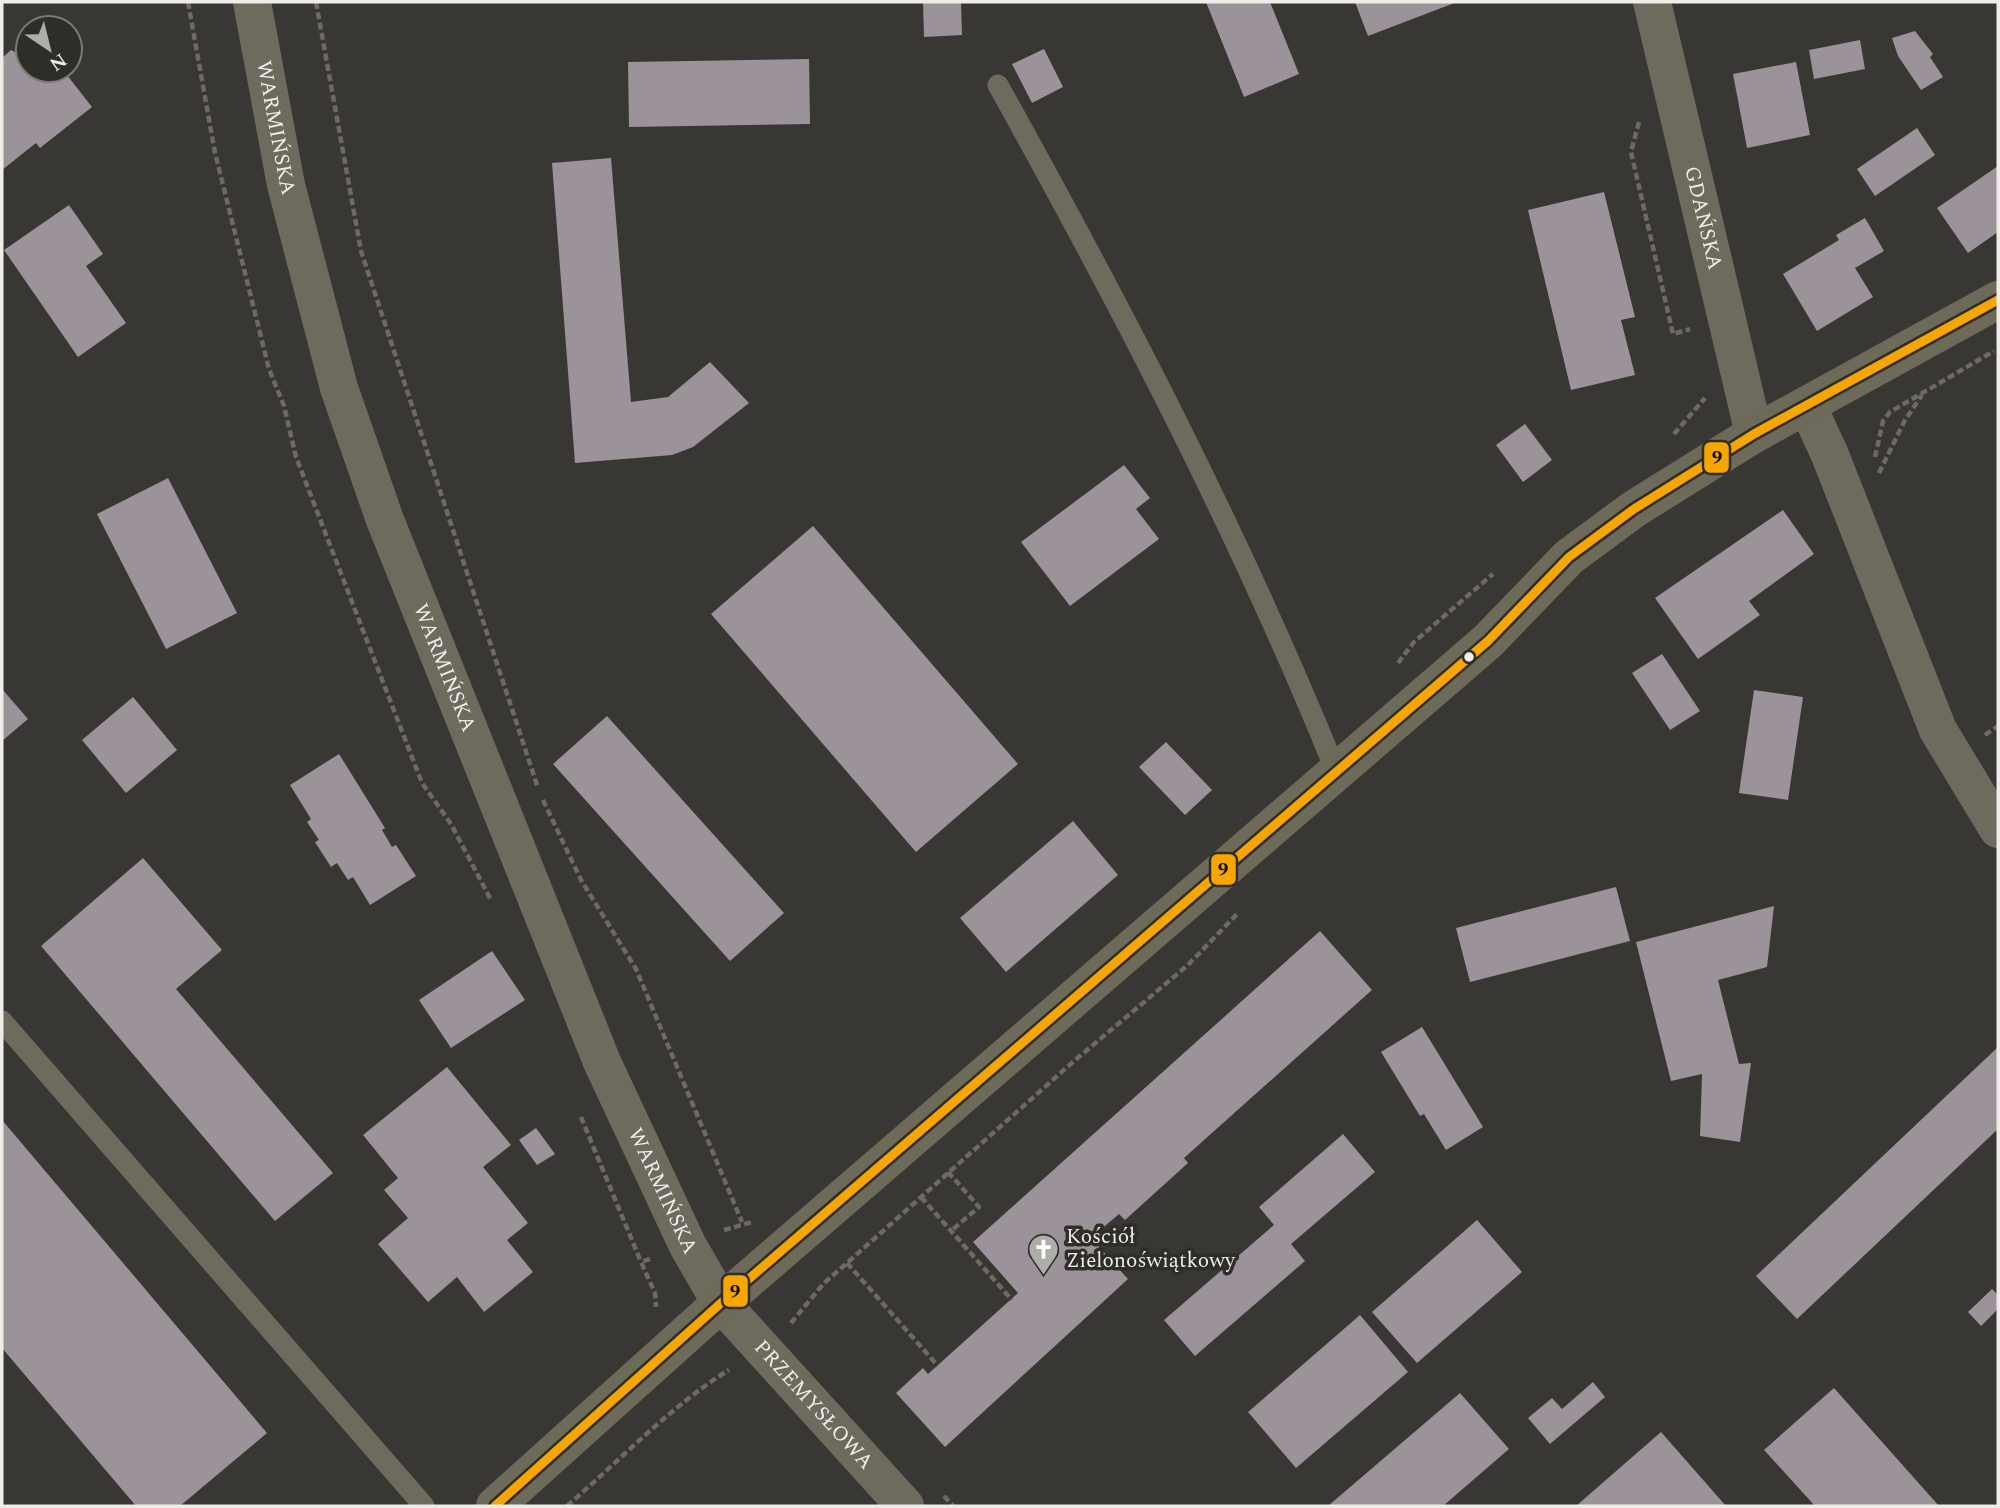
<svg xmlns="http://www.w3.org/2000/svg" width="2000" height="1508" viewBox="0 0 2000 1508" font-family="Spectral,serif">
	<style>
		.building { fill: #9b929a }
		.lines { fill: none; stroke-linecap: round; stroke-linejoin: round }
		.path { stroke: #6c6a61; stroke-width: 4.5; stroke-dasharray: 7 3.5; stroke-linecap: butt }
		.lane { stroke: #6d6a5e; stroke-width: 21 }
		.street { stroke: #6d6a5e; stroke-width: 38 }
		.secondary { stroke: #6e6a5a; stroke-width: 38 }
		.bus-1-casing { stroke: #2f2d28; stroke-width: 14 }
		.bus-1 { stroke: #f7a600; stroke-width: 9 }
		.bus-dot { fill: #eeede9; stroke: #2f2d28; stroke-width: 2.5 }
		.labels { text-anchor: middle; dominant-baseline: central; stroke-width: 7; stroke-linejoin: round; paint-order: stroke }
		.street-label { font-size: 21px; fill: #eeede9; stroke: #2f2d28 }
		.poi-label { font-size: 21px; fill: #eeede9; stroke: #2f2d28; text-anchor: start }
		.line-badge { stroke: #2f2d28; stroke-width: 2.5 }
		.pale-badge-label { font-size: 19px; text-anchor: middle; font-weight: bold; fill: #111 }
	</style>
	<rect width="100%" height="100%" fill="#383733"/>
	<g class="building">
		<path d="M 923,2 L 961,2 L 962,35 L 924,37 Z"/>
		<path d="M 1206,2 L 1270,2 L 1299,74 L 1244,97 Z"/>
		<path d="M 1355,2 L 1457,2 L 1368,36 Z"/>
		<path d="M 1915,31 L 1933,54 L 1930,57 L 1943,77 L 1921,90 L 1898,56 L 1892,38 Z"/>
		<path d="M 1860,40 L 1865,69 L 1814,79 L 1809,50 Z"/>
		<path d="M 1044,49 L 1063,87 L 1032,103 L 1012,64 Z"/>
		<path d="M 11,50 L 28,58 L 28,70 L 63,70 L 92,107 L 40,148 L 36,143 L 2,170 L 2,58 Z"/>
		<path d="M 809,59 L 810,124 L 629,127 L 628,62 Z"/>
		<path d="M 1796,62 L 1810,135 L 1747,148 L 1733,74 Z"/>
		<path d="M 1917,128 L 1935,155 L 1875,196 L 1857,169 Z"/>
		<path d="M 611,158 L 631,402 L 668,397 L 710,362 L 749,403 L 693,447 L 672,455 L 575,463 L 552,163 Z"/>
		<path d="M 1998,166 L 1998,232 L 1968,253 L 1937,208 Z"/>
		<path d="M 1604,192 L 1635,317 L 1621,320 L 1635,375 L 1571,390 L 1528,210 Z"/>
		<path d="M 69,205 L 103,254 L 86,266 L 126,323 L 78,357 L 4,250 Z"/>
		<path d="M 1865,218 L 1884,251 L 1855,268 L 1873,297 L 1817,331 L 1783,274 L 1839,240 L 1836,235 Z"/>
		<path d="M 1525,424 L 1552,460 L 1523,482 L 1496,445 Z"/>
		<path d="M 1124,465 L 1150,498 L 1136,509 L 1159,539 L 1070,606 L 1021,542 Z"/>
		<path d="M 168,478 L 237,613 L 166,649 L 97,514 Z"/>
		<path d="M 1783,510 L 1814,554 L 1749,601 L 1760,615 L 1698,659 L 1655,598 Z"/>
		<path d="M 813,526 L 1018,764 L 916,852 L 711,614 Z"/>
		<path d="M 1662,654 L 1700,711 L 1670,730 L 1632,673 Z"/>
		<path d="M 2,689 L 28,719 L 2,741 Z"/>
		<path d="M 1754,690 L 1803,697 L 1788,800 L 1739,793 Z"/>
		<path d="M 133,697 L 177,750 L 126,793 L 82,740 Z"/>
		<path d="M 607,716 L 784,913 L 730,961 L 553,764 Z"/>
		<path d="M 1166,742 L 1212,790 L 1185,815 L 1139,767 Z"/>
		<path d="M 339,754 L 385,828 L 382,830 L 392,847 L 396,845 L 416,876 L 370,905 L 353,877 L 348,880 L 337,863 L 331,867 L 315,842 L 319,840 L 307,822 L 311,819 L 290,785 Z"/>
		<path d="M 1073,821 L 1118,875 L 1006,972 L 960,918 Z"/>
		<path d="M 143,858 L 222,950 L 176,989 L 333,1173 L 275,1221 L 41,946 Z"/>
		<path d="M 1616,887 L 1630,941 L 1470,982 L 1456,928 Z"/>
		<path d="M 1774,906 L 1767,967 L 1718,980 L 1739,1064 L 1751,1063 L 1740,1142 L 1700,1136 L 1702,1074 L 1671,1081 L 1636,942 Z"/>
		<path d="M 1320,931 L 1372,990 L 1184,1158 L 1188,1163 L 1125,1220 L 1119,1214 L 1091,1238 L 1128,1279 L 945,1447 L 896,1393 L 923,1368 L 928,1374 L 1018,1293 L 973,1242 Z"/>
		<path d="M 492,951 L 525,1000 L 451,1048 L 419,1000 Z"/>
		<path d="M 1422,1027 L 1483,1127 L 1446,1150 L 1424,1114 L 1420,1116 L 1381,1052 Z"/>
		<path d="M 1998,1047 L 1998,1129 L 1797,1319 L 1756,1276 Z"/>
		<path d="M 447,1067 L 511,1145 L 483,1167 L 528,1223 L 507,1240 L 533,1272 L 484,1312 L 457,1277 L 428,1302 L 378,1244 L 408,1218 L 384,1190 L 398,1178 L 363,1135 Z"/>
		<path d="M 2,1120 L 267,1433 L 180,1506 L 136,1506 L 2,1348 Z"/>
		<path d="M 536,1128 L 555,1154 L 537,1165 L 519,1140 Z"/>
		<path d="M 1343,1134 L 1375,1172 L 1291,1244 L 1305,1261 L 1195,1356 L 1164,1320 L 1274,1225 L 1259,1207 Z"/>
		<path d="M 1477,1220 L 1522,1272 L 1417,1363 L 1372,1312 Z"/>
		<path d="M 1992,1289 L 1998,1295 L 1998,1309 L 1981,1326 L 1968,1312 Z"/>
		<path d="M 1360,1315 L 1408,1372 L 1296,1468 L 1248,1412 Z"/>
		<path d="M 1593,1382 L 1605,1397 L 1550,1444 L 1528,1418 L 1552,1398 L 1562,1409 Z"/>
		<path d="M 1834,1388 L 1939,1506 L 1815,1506 L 1764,1450 Z"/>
		<path d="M 1460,1393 L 1509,1449 L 1443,1506 L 1328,1506 Z"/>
		<path d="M 1661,1432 L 1726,1506 L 1576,1506 Z"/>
	</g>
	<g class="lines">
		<g class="path">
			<path d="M 188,2 L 215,153 L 269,369 L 284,406 L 296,457 L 422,783 L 451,824 L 491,900"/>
			<path d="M 316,2 L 361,251 L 538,788"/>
			<path d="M 1639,122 L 1631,152 L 1673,334 L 1690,329"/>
			<path d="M 1674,434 L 1705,398"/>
			<path d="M 1875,457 L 1883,421 L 1890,412 L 1994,351"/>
			<path d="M 1879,473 L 1905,420 L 1922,395"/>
			<path d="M 1398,663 L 1414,642 L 1493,574"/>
			<path d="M 1985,735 L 1998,726"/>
			<path d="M 543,800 L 581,880 L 636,969 L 742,1222"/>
			<path d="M 581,1117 L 641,1262"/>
			<path d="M 948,1172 L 979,1207 L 951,1231"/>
			<path d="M 921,1197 L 1012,1300"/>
			<path d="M 724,1230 L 752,1222"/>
			<path d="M 650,1259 L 641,1262 L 655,1293 L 656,1307"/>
			<path d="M 847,1263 L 938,1366"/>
			<path d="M 791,1323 L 824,1283 L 847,1263 L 1074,1061 L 1188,965 L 1238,913"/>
			<path d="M 944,1496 L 953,1506"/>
			<path d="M 567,1506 C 618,1462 673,1404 729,1370"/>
		</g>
		<g class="lane">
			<path d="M 998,85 C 1123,310 1240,534 1337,774"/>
			<path d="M 2,1021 L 424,1506"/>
		</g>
		<g class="street">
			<path id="s1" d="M 252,2 L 286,185 L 339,388 L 385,520 L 602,1062 L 688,1246 L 721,1303 L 905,1506"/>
			<path id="s2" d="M 1652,2 L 1754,434"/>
			<path d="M 1807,405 L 1830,455 L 1938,730 L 1998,829"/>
		</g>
		<path class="secondary" d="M 495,1506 L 721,1303 L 1488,641 L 1569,557 L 1634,509 L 1754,434 L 1998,300"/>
		<defs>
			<path id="bus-1" d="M 495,1506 L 721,1303 L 1488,641 L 1569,557 L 1634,509 L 1754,434 L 1998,300"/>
		</defs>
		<use href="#bus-1" class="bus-1-casing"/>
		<use href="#bus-1" class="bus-1"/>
	</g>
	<defs>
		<symbol id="church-pin" viewBox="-11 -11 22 30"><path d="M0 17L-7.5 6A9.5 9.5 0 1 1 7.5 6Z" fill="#aeada9" stroke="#2f2d28"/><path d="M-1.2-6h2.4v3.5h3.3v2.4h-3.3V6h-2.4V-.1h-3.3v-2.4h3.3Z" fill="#fff"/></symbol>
	</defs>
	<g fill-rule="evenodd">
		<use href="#church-pin" x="1026" y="1232" width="35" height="47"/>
	</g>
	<circle class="bus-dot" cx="1469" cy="657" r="6"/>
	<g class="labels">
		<g class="street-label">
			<text stroke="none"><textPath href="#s1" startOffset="128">WARMIŃSKA</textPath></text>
			<text stroke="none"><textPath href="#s2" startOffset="222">GDAŃSKA</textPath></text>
			<text stroke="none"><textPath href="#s1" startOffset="695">WARMIŃSKA</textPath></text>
			<text stroke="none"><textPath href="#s1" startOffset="1262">WARMIŃSKA</textPath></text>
			<text stroke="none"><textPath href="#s1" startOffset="1526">PRZEMYSŁOWA</textPath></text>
		</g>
		<g class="poi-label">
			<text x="1066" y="1237">Kościół<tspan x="1066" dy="24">Zielonoświątkowy</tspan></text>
		</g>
	</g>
	<g class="line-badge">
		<rect x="1703" y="441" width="27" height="33" rx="7" fill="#f7a600"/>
		<rect x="1210" y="853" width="27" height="33" rx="7" fill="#f7a600"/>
		<rect x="722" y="1274" width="27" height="34" rx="7" fill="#f7a600"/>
	</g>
	<g class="pale-badge-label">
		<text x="1717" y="464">9</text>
		<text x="1223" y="876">9</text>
		<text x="735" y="1298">9</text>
	</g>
	<rect width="2000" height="1508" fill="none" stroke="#eeede9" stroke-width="7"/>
	<g transform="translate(49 49) rotate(145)"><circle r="33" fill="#2f2d28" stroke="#7b7a75" stroke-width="2"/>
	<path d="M0-5L12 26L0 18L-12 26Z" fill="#aeada9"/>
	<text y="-10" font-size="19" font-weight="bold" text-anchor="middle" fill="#eeede9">N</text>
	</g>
</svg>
